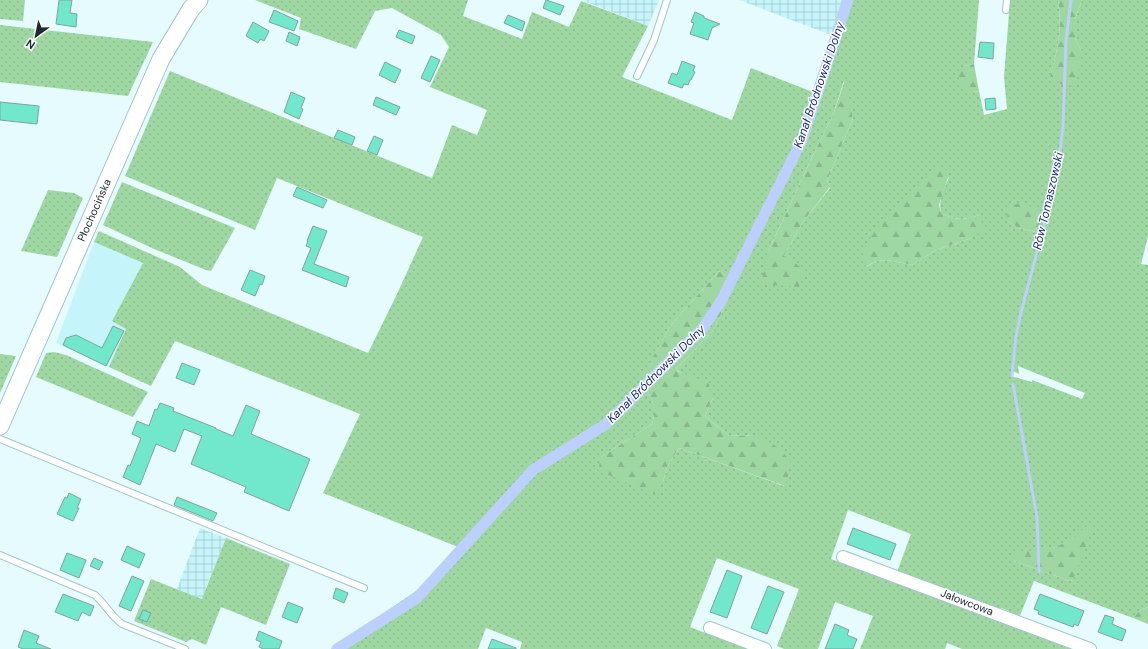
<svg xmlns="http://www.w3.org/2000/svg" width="1148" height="649" viewBox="0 0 1148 649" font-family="'DM Sans',sans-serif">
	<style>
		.built { fill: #c5f4fa }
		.industrial { fill: url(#industrial-grid) }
		.grass { fill: url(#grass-dots); fill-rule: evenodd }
		.forest { fill: url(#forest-firs) }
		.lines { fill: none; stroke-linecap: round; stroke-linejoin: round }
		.stream { stroke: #bcd0ff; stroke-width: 3 }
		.canal { stroke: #bcd0ff; stroke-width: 11 }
		.building { fill: #71e7cc; stroke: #82a39a }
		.service-casing { stroke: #a1c5ca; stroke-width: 8 }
		.minor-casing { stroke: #a1c5ca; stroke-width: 14 }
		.secondary-casing { stroke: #a1c5ca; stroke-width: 19 }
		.service { stroke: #fff; stroke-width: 6 }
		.minor { stroke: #fff; stroke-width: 12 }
		.secondary { stroke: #fff; stroke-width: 17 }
		.labels { text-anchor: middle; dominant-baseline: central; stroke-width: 3; stroke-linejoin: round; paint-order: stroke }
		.street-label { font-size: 11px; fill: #1c2a2c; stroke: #fff }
		.water-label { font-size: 12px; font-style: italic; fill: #172b80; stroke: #fff }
	</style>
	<defs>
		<pattern id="industrial-grid" width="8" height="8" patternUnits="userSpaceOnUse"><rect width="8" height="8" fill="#c5f4fa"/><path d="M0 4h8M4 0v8" fill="none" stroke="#a9d1d6"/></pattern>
		<pattern id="grass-dots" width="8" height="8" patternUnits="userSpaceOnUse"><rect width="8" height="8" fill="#9fd7a2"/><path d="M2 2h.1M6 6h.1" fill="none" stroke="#88b98c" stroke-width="1.8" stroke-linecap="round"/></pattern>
		<pattern id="forest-firs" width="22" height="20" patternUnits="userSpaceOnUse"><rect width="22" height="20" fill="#9fd7a2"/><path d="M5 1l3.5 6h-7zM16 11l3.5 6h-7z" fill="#88b98c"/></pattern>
	</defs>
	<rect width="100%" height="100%" fill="#e5fbfe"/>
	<path class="built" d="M 94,242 L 143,263 L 112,321 L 127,329 L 109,367 L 56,343 Z"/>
	<g class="industrial">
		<path d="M 581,0 L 659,0 L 648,26 Z"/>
		<path d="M 739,0 L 842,0 L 831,35 Z"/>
		<path d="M 200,528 L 226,538 L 202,599 L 177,589 Z"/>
	</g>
	<g class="grass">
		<path d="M 0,0 L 25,0 L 23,21 L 0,19 Z"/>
		<path d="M 255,0 L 468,0 L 463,16 L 522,39 L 532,12 L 569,27 L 581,1 L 648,26 L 622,77 L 732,120 L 751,68 L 813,92 L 842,0 L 979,0 L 974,64 L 964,66 L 973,92 L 979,91 L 984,115 L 1007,109 L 1004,77 L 1010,0 L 1058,0 C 1062,30 1058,49 1050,77 L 1082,52 L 1075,39 L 1075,19 L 1082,0 L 1148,0 L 1148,237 L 1141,264 L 1148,265 L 1148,607 L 1139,611 L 1133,618 L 1034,581 L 1019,618 L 1010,615 L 1009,611 L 1001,608 L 998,610 L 897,572 L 911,534 L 848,510 L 831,559 L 1071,649 L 962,649 L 947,643 L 945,649 L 860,649 L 873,616 L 835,602 L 818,649 L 784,649 L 777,646 L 799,589 L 717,558 L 690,627 L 747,649 L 520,649 L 522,642 L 486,628 L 478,649 L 331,649 L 422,587 L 458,547 L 323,493 L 360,414 L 175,341 L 151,386 L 109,367 L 126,329 L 112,321 L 143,263 L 94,242 L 99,231 L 180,267 L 202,285 L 368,353 L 397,294 L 423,237 L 277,178 L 255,230 L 125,176 L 170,71 L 432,178 L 452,125 L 477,135 L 487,110 L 430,87 L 449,47 L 441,35 L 392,8 L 375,11 L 356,49 L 299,29 L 301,18 ZM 844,81 L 853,118 L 827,181 L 830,188 L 803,222 L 784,256 L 768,252 L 813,155 L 833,115 ZM 949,177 C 944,189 938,200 941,213 C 957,221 964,220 980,215 L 971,238 L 934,251 L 912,265 L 887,260 L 876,261 L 866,267 ZM 1045,214 L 1040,233 L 1018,228 L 1008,221 ZM 719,271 L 736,282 L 713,331 L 676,369 L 713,398 L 705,416 L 729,436 L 753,435 L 784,486 L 679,448 L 667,467 L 663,482 L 601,457 L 652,424 C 658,405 651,396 641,381 L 670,326 ZM 1018,366 L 1085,393 L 1082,399 L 1032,380 L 1032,382 L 1011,376 L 1011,370 L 1019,374 ZM 1077,535 L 1073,580 L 1070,581 L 1014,561 L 1022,552 C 1041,552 1062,548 1077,535 Z"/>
		<path d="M 0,25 L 153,42 L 128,96 L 0,82 Z"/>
		<path d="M 122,182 L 235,228 L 211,271 L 206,270 L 154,249 L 103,225 Z"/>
		<path d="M 48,190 L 74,193 L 83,198 L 57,257 L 21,251 Z"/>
		<path d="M 54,352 L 66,355 L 148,392 L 133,417 L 36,377 L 46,353 Z"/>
		<path d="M 0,354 L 16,356 L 0,393 Z"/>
		<path d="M 226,538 L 290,564 L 266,625 L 221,607 L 206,645 L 192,639 L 186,642 L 134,621 L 151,579 L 202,599 Z"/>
	</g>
	<g class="forest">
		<path d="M 1058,0 L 1082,0 L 1075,19 L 1075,39 L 1082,52 L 1076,82 L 1069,86 L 1061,84 L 1050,77 C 1058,49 1062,30 1058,0 Z"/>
		<path d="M 974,64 L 979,91 L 966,93 L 962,87 L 958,72 L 964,66 Z"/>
		<path d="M 845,80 L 853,118 L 827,181 L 830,187 L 803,222 L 784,256 L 805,270 L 799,287 L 761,284 L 768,252 L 813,155 L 833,115 Z"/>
		<path d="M 941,168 L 950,171 L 939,205 L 941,213 C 957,221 964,220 980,215 L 984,230 L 971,238 L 934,251 L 912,265 L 887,260 L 876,261 L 865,267 L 864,253 L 865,247 L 877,228 L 884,219 L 935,169 Z"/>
		<path d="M 1021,202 L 1045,214 L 1040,233 L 1018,228 L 1008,221 L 1007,211 L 1014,205 Z"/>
		<path d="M 719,271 L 736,282 L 713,331 L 676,369 L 679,372 L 708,382 L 713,398 L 705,416 L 729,436 L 753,435 L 767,441 L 781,449 L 790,461 L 789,473 L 785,486 L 679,448 L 667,467 L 663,482 L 656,494 L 598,471 L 601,457 L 652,424 C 658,405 651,396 640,381 L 670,326 Z"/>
		<path d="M 1086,526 L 1093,528 L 1073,580 L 1070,581 L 1014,561 L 1013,557 C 1019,548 1044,552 1055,547 C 1069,542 1076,536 1086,526 Z"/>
		<path d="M 1148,607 L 1148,624 L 1133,618 L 1139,611 Z"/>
	</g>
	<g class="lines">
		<g class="stream">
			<path d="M 1012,376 L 1016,336 L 1021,312 L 1048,211 L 1059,159 L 1063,127 L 1066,41 L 1071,0"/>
			<path d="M 1013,384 L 1037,517 L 1039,572"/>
		</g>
		<path class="canal" d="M 337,649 L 417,598 L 533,470 L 606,424 L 703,328 L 721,301 L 802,140 L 848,0"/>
	</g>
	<g class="building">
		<path d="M 59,0 L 72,0 L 70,13 L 77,14 L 76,27 L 56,24 Z"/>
		<path d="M 546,0 L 564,6 L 560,15 L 543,8 Z"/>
		<path d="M 274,10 L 298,21 L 294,31 L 269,22 Z"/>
		<path d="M 695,12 L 704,16 L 704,18 L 720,24 L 712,28 L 708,40 L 690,34 L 694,23 L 691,22 Z"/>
		<path d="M 508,15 L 525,22 L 522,31 L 504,23 Z"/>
		<path d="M 253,22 L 269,31 L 264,41 L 260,39 L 258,43 L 246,36 Z"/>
		<path d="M 399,30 L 415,36 L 412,44 L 396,37 Z"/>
		<path d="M 289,32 L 300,37 L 297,46 L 286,41 Z"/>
		<path d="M 980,42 L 994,43 L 993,59 L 978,57 Z"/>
		<path d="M 431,56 L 440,60 L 430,82 L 421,78 Z"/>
		<path d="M 682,61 L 695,66 L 693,71 L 695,72 L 691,80 L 690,80 L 688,85 L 684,84 L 682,88 L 668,83 L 672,73 L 677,75 Z"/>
		<path d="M 385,62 L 401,70 L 395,83 L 379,75 Z"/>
		<path d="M 291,92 L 305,98 L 301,108 L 303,109 L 299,119 L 284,112 Z"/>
		<path d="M 376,97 L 400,107 L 396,115 L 373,105 Z"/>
		<path d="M 995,98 L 996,109 L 986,110 L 985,99 Z"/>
		<path d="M 0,102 L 39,106 L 37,124 L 0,120 Z"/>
		<path d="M 338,130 L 355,137 L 352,145 L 334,138 Z"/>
		<path d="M 374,136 L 383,140 L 377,155 L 367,151 Z"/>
		<path d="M 297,187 L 327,200 L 323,208 L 293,196 Z"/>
		<path d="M 313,226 L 327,231 L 314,264 L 349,277 L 346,287 L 302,270 L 311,248 L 306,246 L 308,241 L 307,241 Z"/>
		<path d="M 250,270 L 265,276 L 262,285 L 260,284 L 255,296 L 241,290 Z"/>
		<path d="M 113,326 L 124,331 L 106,366 L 63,345 L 66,338 L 76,335 L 102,348 Z"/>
		<path d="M 182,363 L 200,370 L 194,385 L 176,378 Z"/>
		<path d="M 160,403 L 174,408 L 173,411 L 216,428 L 216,429 L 233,436 L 246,405 L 260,411 L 251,434 L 310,459 L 289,511 L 244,492 L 246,487 L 191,464 L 202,436 L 184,429 L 175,452 L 156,444 L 140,485 L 123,477 L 128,465 L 130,466 L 141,438 L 132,434 L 137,421 L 149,426 L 155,409 L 157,410 Z"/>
		<path d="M 69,493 L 81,499 L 77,508 L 79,508 L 73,521 L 57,514 L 65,497 L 67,498 Z"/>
		<path d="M 177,497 L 217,513 L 213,521 L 174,505 Z"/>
		<path d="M 853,528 L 896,544 L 890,560 L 847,544 Z"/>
		<path d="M 127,546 L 145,554 L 139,568 L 121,560 Z"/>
		<path d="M 67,553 L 86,560 L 79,578 L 60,570 Z"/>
		<path d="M 94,558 L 103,562 L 99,570 L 90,566 Z"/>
		<path d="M 727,570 L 742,576 L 727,618 L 710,612 Z"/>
		<path d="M 132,576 L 144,581 L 131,611 L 119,606 Z"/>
		<path d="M 768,586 L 784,592 L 767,634 L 751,628 Z"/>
		<path d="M 336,588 L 348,593 L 344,603 L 333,598 Z"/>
		<path d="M 63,594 L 94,606 L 90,616 L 82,612 L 78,621 L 55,612 Z"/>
		<path d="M 1040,594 L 1084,611 L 1078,626 L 1074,624 L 1073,627 L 1038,614 L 1039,611 L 1034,609 Z"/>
		<path d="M 288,602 L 303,608 L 297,623 L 282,617 Z"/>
		<path d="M 143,610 L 151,613 L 147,622 L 139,619 Z"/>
		<path d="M 1105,615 L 1114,618 L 1112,624 L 1126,630 L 1122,641 L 1098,632 Z"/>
		<path d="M 835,624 L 849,630 L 847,635 L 857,639 L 853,649 L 825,649 Z"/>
		<path d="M 24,630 L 39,636 L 36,643 L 51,649 L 23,649 L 18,647 Z"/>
		<path d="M 259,631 L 282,641 L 279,649 L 263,649 L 259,647 L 261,642 L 256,640 Z"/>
		<path d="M 492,639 L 516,648 L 516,649 L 488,649 Z"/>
	</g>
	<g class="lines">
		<defs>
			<g id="service">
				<path d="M 1006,10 L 1007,0"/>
				<path d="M 637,76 L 654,40 L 667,0"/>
				<path d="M 0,439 L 364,588"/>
				<path d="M 0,555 L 95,595 C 105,604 111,616 122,624 L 185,649"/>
			</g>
			<g id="minor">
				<path d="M 843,557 L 1090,649"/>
				<path d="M 710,628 L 765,649"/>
			</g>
			<path id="secondary" d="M 0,426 L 161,59 L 191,9 L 199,0"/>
		</defs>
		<use href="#service" class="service-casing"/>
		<use href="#minor" class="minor-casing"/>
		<use href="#secondary" class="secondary-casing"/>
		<use href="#service" class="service"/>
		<use href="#minor" class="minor"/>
		<use href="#secondary" class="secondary"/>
	</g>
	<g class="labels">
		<g class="street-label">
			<text transform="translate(94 210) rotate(-66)">Płochocińska</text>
			<text transform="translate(967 602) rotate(21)">Jałowcowa</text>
		</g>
		<g class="water-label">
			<text transform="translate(819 85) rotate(-71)">Kanał Bródnowski Dolny</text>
			<text transform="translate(1048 201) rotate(-77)">Rów Tomaszowski</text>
			<text transform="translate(656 374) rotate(-45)">Kanał Bródnowski Dolny</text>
		</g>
	</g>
	<g transform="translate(36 36) rotate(213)" stroke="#ffffff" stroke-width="3" paint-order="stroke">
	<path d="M0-3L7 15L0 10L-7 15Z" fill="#1c2a2c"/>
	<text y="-6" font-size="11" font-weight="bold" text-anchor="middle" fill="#1c2a2c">N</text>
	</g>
</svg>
